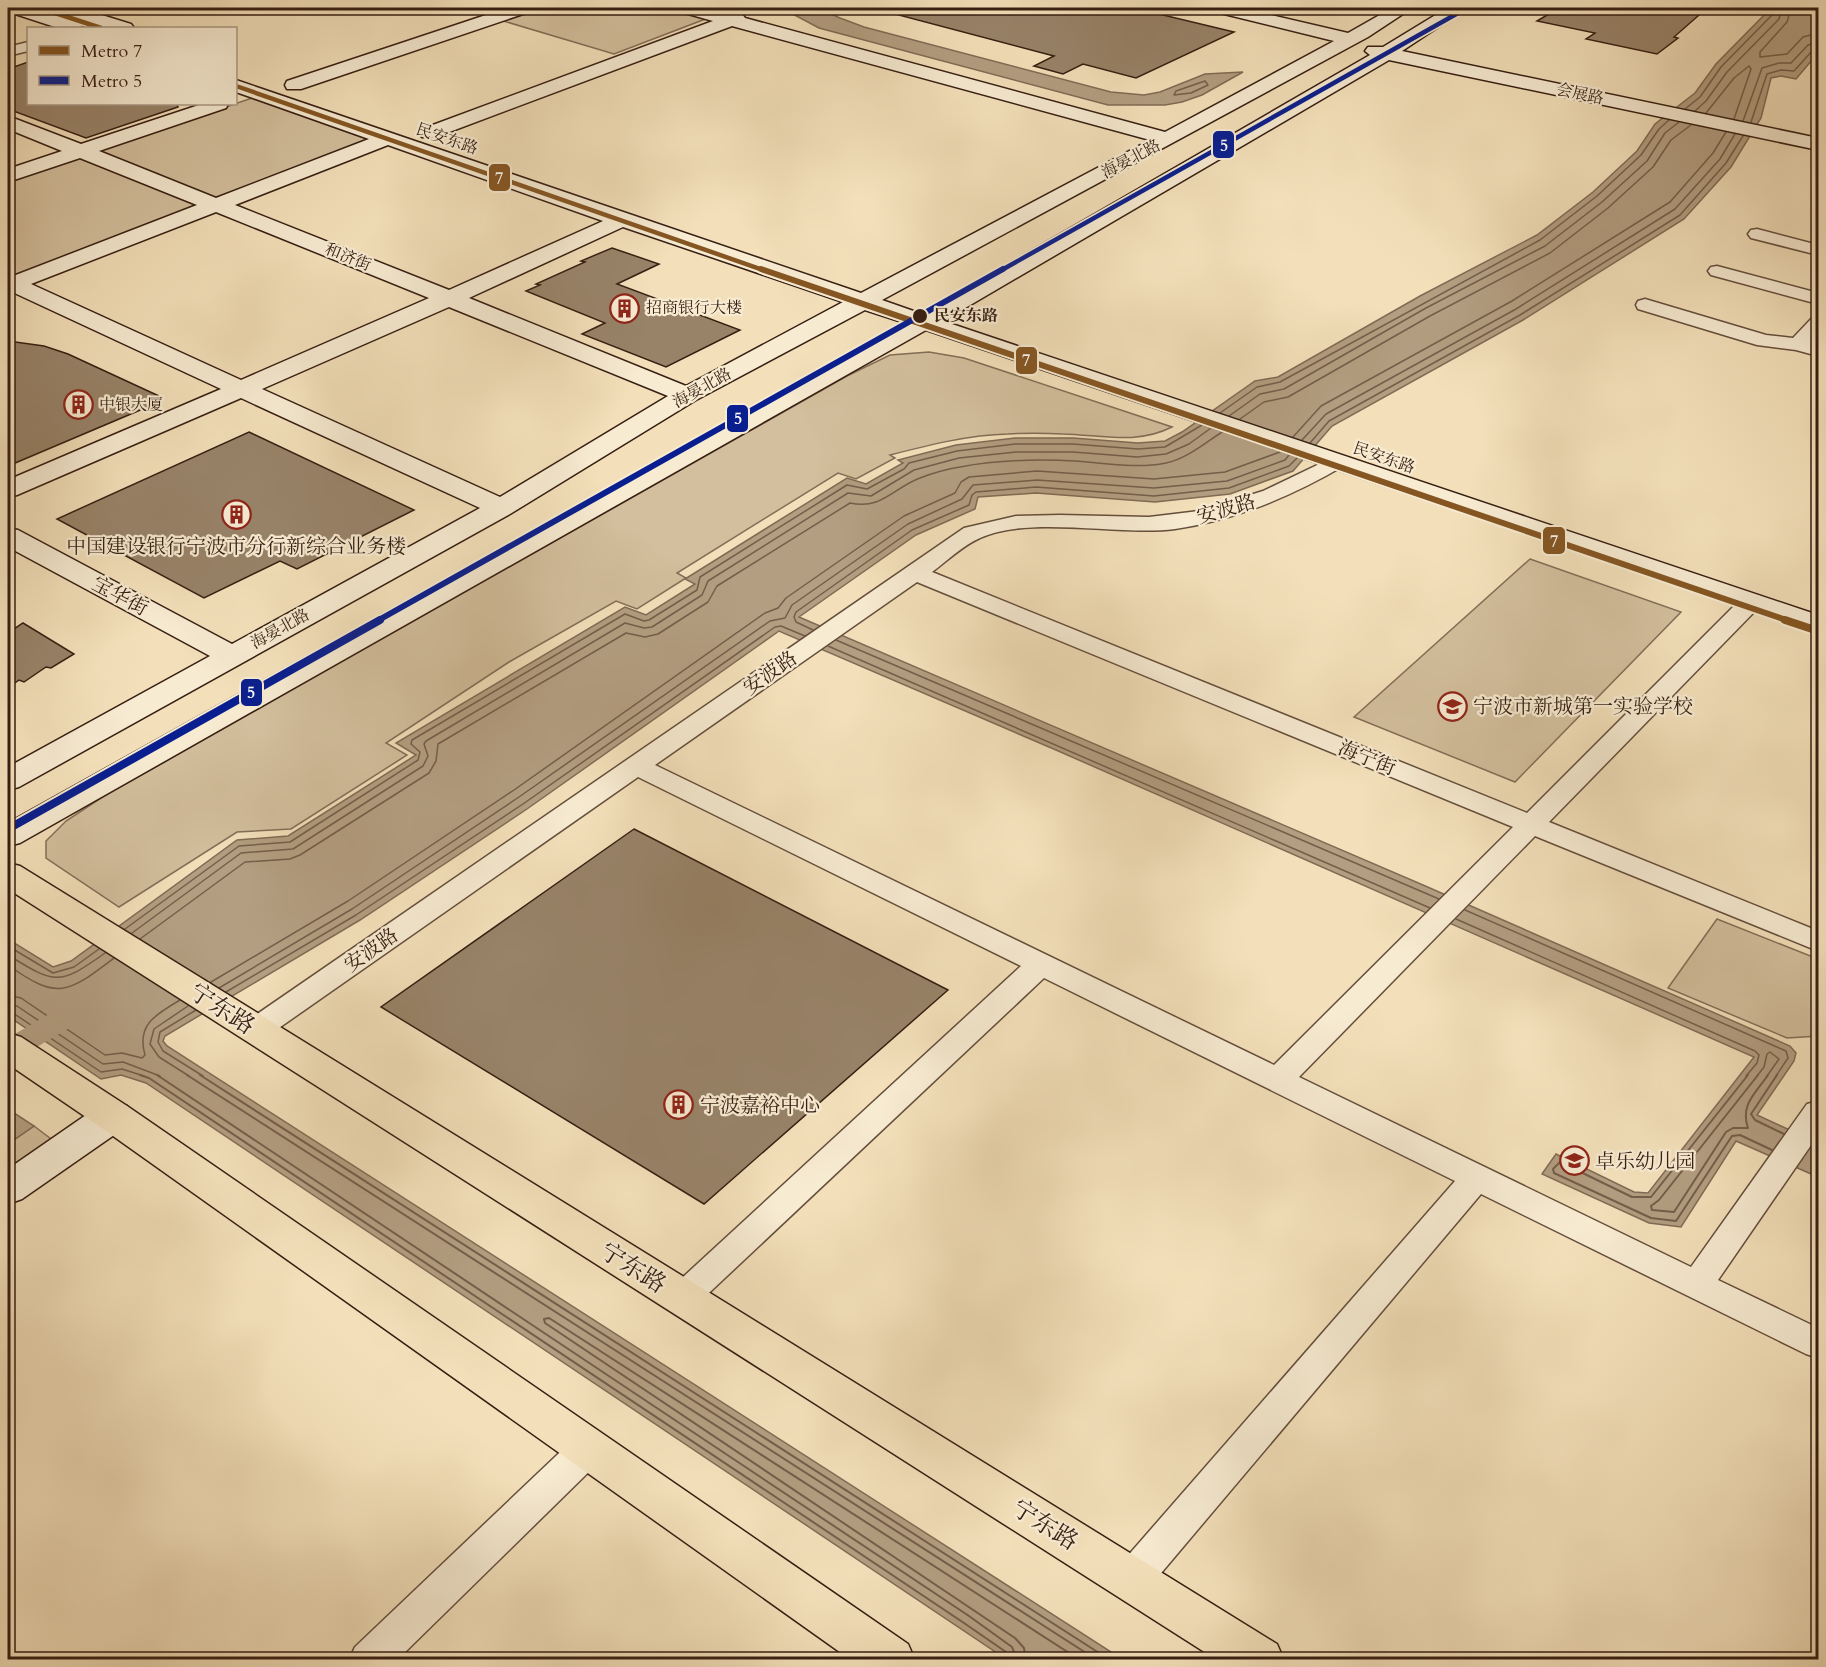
<svg xmlns="http://www.w3.org/2000/svg" width="1826" height="1667" viewBox="0 0 1826 1667" font-family="Cardo,'Noto Serif SC',serif">
	<style>
		.green { fill: #d3bf9d; stroke: #846e58; stroke-width: 1.5 }
		.water { fill: #b39e81; stroke: #816b55; stroke-width: 1.5 }
		.lines { fill: none; stroke-linecap: round; stroke-linejoin: round }
		.shore-far1 { stroke: #745e4a; stroke-width: 1.5 }
		.shore { stroke: #745e4a; stroke-width: 2 }
		.canal { fill: #b39e81; fill-rule: evenodd }
		.building { fill: #988369; stroke: #361e12; stroke-width: 1.5 }
		.street-casing { stroke: #654e3c; stroke-width: 3 }
		.secondary-casing { stroke: #361e12; stroke-width: 3 }
		.primary-casing { stroke: #361e12; stroke-width: 3 }
		.street { fill: #f7ebd2; fill-rule: evenodd }
		.secondary { fill: #f7ebd2; fill-rule: evenodd }
		.primary { fill: #f3e0ba; fill-rule: evenodd }
		.metro-1-far2-casing { stroke: #f7ebd2; stroke-width: 8 }
		.metro-1-far1-casing { stroke: #f7ebd2; stroke-width: 10 }
		.metro-1-casing { stroke: #f7ebd2; stroke-width: 12 }
		.metro-2-far2-casing { stroke: #f7ebd2; stroke-width: 8 }
		.metro-2-far1-casing { stroke: #f7ebd2; stroke-width: 10 }
		.metro-2-casing { stroke: #f7ebd2; stroke-width: 12 }
		.metro-1-far2 { stroke: #855622; stroke-width: 4.5 }
		.metro-1-far1 { stroke: #855622; stroke-width: 6 }
		.metro-1 { stroke: #855622; stroke-width: 8 }
		.metro-2-far2 { stroke: #091f8f; stroke-width: 4.5 }
		.metro-2-far1 { stroke: #091f8f; stroke-width: 6 }
		.metro-2 { stroke: #091f8f; stroke-width: 8 }
		.stop-dot { fill: #361e12; stroke: #f7ebd2; stroke-width: 2 }
		.labels { text-anchor: middle; dominant-baseline: central; stroke-width: 4.5; stroke-linejoin: round; paint-order: stroke }
		.far-street-label { font-size: 16px; fill: #361e12; stroke: #f7ebd2 }
		.far-poi-label { font-size: 16px; fill: #361e12; stroke: #f7ebd2; text-anchor: start }
		.far-stop-label { font-size: 16px; font-weight: bold; fill: #361e12; stroke: #f7ebd2; text-anchor: start }
		.street-label { font-size: 20px; fill: #361e12; stroke: #f7ebd2 }
		.poi-label { font-size: 20px; fill: #361e12; stroke: #f7ebd2; text-anchor: start }
		.near-street-label { font-size: 24px; fill: #361e12; stroke: #f7ebd2 }
		.line-badge { stroke: #f7ebd2; stroke-width: 2 }
		.badge-label { font-size: 16px; text-anchor: middle; font-weight: bold; fill: #fff }
	</style>
	<rect width="100%" height="100%" fill="#f3e0ba"/>
	<filter id="stains"><feTurbulence type="fractalNoise" baseFrequency=".00333" numOctaves="4"/><feColorMatrix values="0 0 0 0 .2 0 0 0 0 .09 0 0 0 0 .02 0 0 0 .5 -.17"/></filter>
	<radialGradient id="worn" r=".72"><stop offset=".6" stop-color="#630" stop-opacity="0"/><stop offset="1" stop-color="#630" stop-opacity=".3"/></radialGradient>
	<g class="green">
		<path d="M 540,8 L 671,8 L 708,18 L 614,54 L 500,20 Z"/>
		<path d="M 252,98 L 370,140 L 8,279 L 8,181 Z"/>
		<path d="M 929,352 L 964,358 L 1172,427 C 1136,445 1102,435 1063,434 C 1045,433 1026,433 1008,434 C 968,435 929,445 890,455 L 895,458 L 856,479 L 838,473 L 677,573 L 686,578 L 637,609 L 616,601 L 509,662 L 386,743 L 407,755 L 291,829 L 237,832 L 119,907 L 46,858 L 46,841 L 66,821 L 104,796 L 847,376 L 890,355 Z"/>
		<path d="M 1530,559 L 1681,612 L 1515,782 L 1354,717 Z"/>
		<path d="M 1717,919 L 1818,959 L 1818,1036 L 1787,1038 L 1668,988 Z"/>
		<path d="M 34,1126 L 55,1142 L 8,1175 L 8,1144 Z"/>
	</g>
	<g class="water">
		<path d="M 772,8 L 818,8 L 840,18 L 864,27 L 1111,92 L 1144,95 L 1160,92 L 1205,74 L 1243,72 L 1202,95 L 1182,102 L 1165,105 L 1108,105 L 819,28 L 789,12 Z"/>
		<path d="M 1771,8 L 1818,8 L 1818,53 L 1796,79 L 1781,76 L 1771,78 L 1761,118 L 1731,167 L 1684,219 L 1523,320 L 1332,426 L 1293,471 L 1230,494 L 1155,502 L 1036,493 L 978,497 L 975,509 L 916,535 L 799,617 L 1423,885 L 1790,1046 L 1796,1053 L 1794,1061 L 1757,1115 L 1818,1143 L 1818,1177 L 1736,1141 L 1681,1227 L 1649,1223 L 1542,1174 L 1556,1154 L 1634,1192 L 1648,1193 L 1754,1057 L 1056,750 L 779,631 L 527,809 L 360,920 L 165,1036 L 163,1041 L 167,1046 L 1122,1659 L 1006,1659 L 146,1083 L 121,1075 L 101,1079 L 8,1016 L 8,939 L 53,967 L 71,961 L 237,840 L 288,836 L 416,755 L 396,743 L 625,607 L 646,615 L 695,584 L 685,579 L 847,478 L 866,484 L 903,463 L 898,460 L 956,445 L 1015,438 L 1073,438 L 1138,443 L 1165,441 L 1182,432 L 1255,381 L 1278,377 L 1420,296 L 1537,235 L 1593,192 L 1637,151 L 1655,124 L 1695,93 L 1716,64 Z"/>
		<path d="M 8,1109 L 34,1126 L 8,1144 Z"/>
	</g>
	<g class="lines">
		<g class="shore-far1">
			<path d="M 1791,8 L 1787,22 L 1760,52 L 1760,57 L 1787,54 L 1803,37 L 1818,33"/>
			<path d="M 1205,81 L 1208,85 L 1191,93 L 1174,95 L 1176,91 Z"/>
			<path d="M 1685,109 L 1700,97 L 1721,67 L 1773,14 L 1774,8"/>
			<path d="M 1695,111 L 1706,101 L 1727,72 L 1779,19 L 1782,8"/>
			<path d="M 1706,113 L 1734,78 L 1749,66 L 1751,69 L 1734,119"/>
			<path d="M 1743,121 L 1762,68 L 1779,63 L 1791,63 L 1808,45 L 1818,42"/>
			<path d="M 1751,122 L 1767,74 L 1781,70 L 1794,71 L 1812,51 L 1818,49"/>
			<path d="M 1220,413 L 1257,387 L 1280,382 L 1540,240 L 1597,196 L 1641,155 L 1659,129 L 1669,120"/>
			<path d="M 1229,416 L 1260,394 L 1284,389 L 1426,308 L 1545,246 L 1602,202 L 1647,161 L 1665,133 L 1679,122"/>
			<path d="M 1240,419 L 1264,402 L 1288,397 L 1430,316 L 1550,253 L 1608,208 L 1653,167 L 1671,140 L 1691,125"/>
			<path d="M 1293,437 L 1321,406 L 1512,301 L 1670,202 L 1713,153 L 1726,132"/>
			<path d="M 1302,440 L 1326,414 L 1516,309 L 1675,209 L 1720,159 L 1735,134"/>
			<path d="M 1310,443 L 1329,421 L 1520,315 L 1680,215 L 1726,163 L 1743,136"/>
			<path d="M 813,630 L 796,622 L 794,617 L 796,612 L 912,530 L 969,505 L 972,495 L 976,492 L 1036,487 L 1154,496 L 1229,488 L 1289,466 L 1297,458"/>
			<path d="M 836,640 L 1439,899"/>
			<path d="M 828,646 L 1430,908"/>
			<path d="M 1465,910 L 1786,1051 L 1788,1058 L 1776,1076"/>
			<path d="M 1456,919 L 1755,1051 L 1759,1055 L 1757,1063 L 1746,1076"/>
			<path d="M 125,929 L 239,846 L 290,842 L 418,760 L 420,752 L 411,744 L 412,740 L 625,614 L 644,621 L 649,620 L 697,590 L 700,577 L 847,485 L 867,489 L 904,469 L 909,463 L 957,451 L 1015,444 L 1073,444 L 1138,449 L 1165,447 L 1202,425"/>
			<path d="M 132,933 L 241,853 L 293,849 L 423,766 L 428,756 L 424,744 L 426,741 L 625,623 L 644,628 L 652,627 L 702,595 L 708,581 L 848,493 L 871,496 L 914,470 L 959,458 L 1016,452 L 1073,452 L 1137,457 L 1166,454 L 1189,444 L 1211,428"/>
			<path d="M 140,939 L 245,862 L 290,859 L 300,855 L 429,773 L 436,761 L 438,744 L 626,633 L 645,637 L 658,634 L 708,602 L 717,586 L 850,503 C 882,510 893,488 920,478 C 933,473 947,469 960,467 C 997,460 1037,459 1075,461 C 1105,463 1136,469 1166,463 C 1186,459 1205,443 1222,432"/>
			<path d="M 8,946 L 53,973 L 74,967 L 99,949"/>
			<path d="M 8,955 C 55,984 59,986 105,953"/>
			<path d="M 8,965 C 58,1001 68,993 114,958"/>
			<path d="M 211,982 L 348,901 L 514,790 L 765,613 L 778,608 L 786,598 L 904,516 L 955,493 L 961,482 L 969,477 L 1037,471 L 1154,479 L 1225,472 L 1280,452"/>
			<path d="M 219,988 L 352,909 L 519,797 L 770,621 L 785,618 L 792,605 L 908,524 L 962,499 L 973,485 L 1037,480 L 1154,488 L 1227,481 L 1285,460 L 1289,455"/>
			<path d="M 226,992 L 356,915 L 523,804 L 775,627 L 781,626 L 805,636"/>
			<path d="M 8,995 L 21,998 L 105,1055 L 122,1053 L 142,1058 L 145,1055 C 136,1024 157,1014 180,1000"/>
			<path d="M 8,1004 L 17,1006 L 103,1064 L 123,1062 L 160,1076"/>
			<path d="M 188,1006 L 154,1029 L 150,1044 L 159,1057 L 189,1076"/>
			<path d="M 196,1010 L 160,1032 L 158,1042 L 163,1051 L 203,1076"/>
			<path d="M 8,1012 L 13,1013 L 101,1072 L 122,1069 L 144,1076"/>
			<path d="M 1757,1076 L 1764,1067 L 1767,1054 L 1770,1052 L 1779,1059 L 1767,1076"/>
		</g>
		<g class="shore">
			<path d="M 140,1075 L 149,1078 L 964,1623 L 1006,1652 L 1009,1660"/>
			<path d="M 157,1075 L 969,1616 L 1012,1647 L 1017,1660"/>
			<path d="M 187,1075 L 1097,1660"/>
			<path d="M 200,1075 L 1110,1660"/>
			<path d="M 1748,1075 L 1651,1197 L 1632,1197 L 1560,1162 L 1553,1169 L 1554,1173 L 1651,1218 L 1676,1221 L 1732,1136 L 1740,1135 L 1772,1150"/>
			<path d="M 1758,1075 L 1659,1200 L 1651,1206 L 1652,1210 L 1674,1212 L 1726,1132 L 1733,1128 L 1748,1128 C 1740,1105 1755,1094 1768,1075"/>
			<path d="M 1777,1075 L 1751,1114 L 1755,1120 L 1784,1134"/>
			<path d="M 1026,1660 L 1024,1648 L 1015,1638 L 545,1323 L 544,1319 L 549,1318 L 1080,1660"/>
		</g>
		<path class="canal" d="M 66,1007 L 76,1010 L 80,1017 L 76,1024 L 18,1058 L 8,1061 L 8,1038 L 56,1010 Z"/>
	</g>
	<g class="building">
		<path d="M 896,8 L 1134,8 L 1234,32 L 1136,78 L 1083,64 L 1063,74 L 1034,66 L 1054,56 L 895,14 Z"/>
		<path d="M 1559,8 L 1707,8 L 1674,37 L 1678,38 L 1657,54 L 1586,39 L 1595,33 L 1537,21 Z"/>
		<path d="M 28,62 L 28,104 L 177,104 L 178,107 L 86,138 L 8,109 L 8,69 Z"/>
		<path d="M 612,248 L 659,264 L 617,284 L 740,330 L 666,367 L 582,334 L 605,323 L 526,291 L 540,285 L 536,284 L 585,262 L 581,261 Z"/>
		<path d="M 8,341 L 44,346 L 68,354 L 161,397 L 145,408 L 8,466 Z"/>
		<path d="M 249,432 L 414,510 L 297,569 L 280,561 L 204,598 L 57,519 Z"/>
		<path d="M 23,623 L 74,654 L 51,668 L 46,667 L 24,682 L 19,680 L 8,688 L 8,633 Z"/>
		<path d="M 634,829 L 948,990 L 704,1204 L 381,1007 Z"/>
	</g>
	<g class="lines">
		<defs>
			<g id="street">
				<path d="M 28,42 L 28,51 L 8,56 L 8,47 Z"/>
				<path d="M 1757,229 L 1818,245 L 1818,255 L 1751,238 L 1748,234 L 1751,230 Z"/>
				<path d="M 1717,266 L 1818,293 L 1818,304 L 1711,275 L 1708,271 L 1711,267 Z"/>
				<path d="M 1645,299 L 1766,335 L 1793,338 L 1811,319 L 1818,317 L 1818,334 L 1811,342 L 1818,344 L 1818,356 L 1796,350 L 1757,345 L 1638,309 L 1636,305 L 1638,301 Z"/>
				<path d="M 1338,455 L 1345,457 L 1349,461 L 1345,465 C 1292,496 1237,520 1175,529 C 1119,536 1029,515 980,538 C 963,545 947,561 932,572 L 1527,813 L 1744,596 L 1752,594 L 1760,596 L 1764,601 L 1760,606 L 1549,822 L 1818,931 L 1818,951 L 1535,836 L 1299,1077 L 1691,1267 L 1807,1104 L 1818,1101 L 1818,1135 L 1718,1280 L 1818,1328 L 1818,1358 L 1806,1354 L 1481,1194 L 1146,1591 L 1132,1596 L 1118,1591 L 1113,1579 L 1118,1567 L 1455,1181 L 1044,978 L 694,1307 L 682,1311 L 670,1307 L 665,1298 L 670,1289 L 1021,966 L 638,777 L 266,1037 L 255,1040 L 244,1037 L 240,1030 L 244,1023 L 964,528 L 1016,516 L 1060,515 L 1149,517 L 1199,511 L 1263,491 ZM 917,582 L 1513,827 L 1274,1065 L 655,765 Z"/>
				<path d="M 589,1433 L 602,1437 L 607,1448 L 602,1459 L 397,1660 L 349,1660 L 355,1647 L 576,1437 Z"/>
			</g>
			<g id="secondary">
				<path d="M 8,8 L 31,8 L 80,24 L 83,28 L 58,28 L 9,12 Z"/>
				<path d="M 54,8 L 79,8 L 131,24 L 134,28 L 109,28 L 57,12 Z"/>
				<path d="M 507,8 L 532,8 L 529,12 L 301,89 L 287,89 L 285,85 L 287,81 Z"/>
				<path d="M 679,8 L 705,8 L 730,14 L 742,14 L 745,18 L 1165,132 L 1334,41 L 1216,12 L 1214,8 L 1241,8 L 1348,33 L 1392,8 L 1412,8 L 1368,37 L 882,300 L 922,314 L 1370,55 L 1365,51 L 1368,47 L 1383,47 L 1447,8 L 1467,8 L 1402,51 L 1818,138 L 1818,150 L 1389,60 L 943,321 L 1818,615 L 1818,633 L 926,330 L 20,843 L 8,846 L 8,823 L 905,323 L 865,310 L 696,400 L 510,514 L 19,787 L 8,790 L 8,767 L 210,656 L 8,547 L 8,528 L 18,530 L 232,644 L 480,508 L 241,398 L 17,495 L 8,497 L 8,480 L 221,389 L 8,290 L 8,278 L 197,205 L 80,158 L 8,182 L 8,169 L 62,151 L 8,129 L 8,116 L 81,144 L 202,104 L 228,104 L 226,108 L 99,151 L 216,198 L 369,139 L 236,92 L 236,80 L 861,293 L 1150,140 L 732,26 L 436,137 L 422,137 L 419,133 L 422,129 L 713,21 L 681,12 ZM 388,145 L 603,221 L 449,290 L 235,205 ZM 216,212 L 429,298 L 241,380 L 31,284 ZM 623,227 L 843,302 L 686,386 L 469,298 ZM 449,307 L 668,396 L 500,497 L 262,389 Z"/>
				<path d="M 113,1102 L 127,1106 L 132,1116 L 127,1126 L 22,1199 L 8,1204 L 8,1169 L 99,1106 Z"/>
			</g>
			<g id="primary">
				<path d="M 8,863 L 20,866 L 1277,1644 L 1284,1660 L 1217,1660 L 8,889 Z"/>
				<path d="M 8,1033 L 21,1037 L 127,1106 L 908,1644 L 915,1660 L 851,1660 L 99,1126 L 8,1064 Z"/>
			</g>
		</defs>
		<use href="#street" class="street-casing"/>
		<use href="#secondary" class="secondary-casing"/>
		<use href="#primary" class="primary-casing"/>
		<use href="#street" class="street"/>
		<use href="#secondary" class="secondary"/>
		<use href="#primary" class="primary"/>
		<defs>
			<g id="metro-1-far2">
				<path d="M 40,8 L 101,28"/>
				<path d="M 236,86 L 766,271"/>
			</g>
			<path id="metro-1-far1" d="M 761,269 L 1789,621"/>
			<path id="metro-1" d="M 1785,620 L 1818,631"/>
			<path id="metro-2-far2" d="M 1000,271 L 1467,8"/>
			<path id="metro-2-far1" d="M 377,621 L 1003,269"/>
			<path id="metro-2" d="M 8,829 L 380,620"/>
		</defs>
		<use href="#metro-1-far2" class="metro-1-far2-casing"/>
		<use href="#metro-1-far1" class="metro-1-far1-casing"/>
		<use href="#metro-1" class="metro-1-casing"/>
		<use href="#metro-2-far2" class="metro-2-far2-casing"/>
		<use href="#metro-2-far1" class="metro-2-far1-casing"/>
		<use href="#metro-2" class="metro-2-casing"/>
		<use href="#metro-1-far2" class="metro-1-far2"/>
		<use href="#metro-1-far1" class="metro-1-far1"/>
		<use href="#metro-1" class="metro-1"/>
		<use href="#metro-2-far2" class="metro-2-far2"/>
		<use href="#metro-2-far1" class="metro-2-far1"/>
		<use href="#metro-2" class="metro-2"/>
	</g>
	<defs>
		<symbol id="building-ring" viewBox="-11 -11 22 22"><circle r="9.5" fill="#f7ebd2" stroke="#8f2418" stroke-width="1.5"/><path d="M-4-6H4V6H1V3H-1V6H-4ZM-2.5-4.3h1.7v1.8h-1.7ZM.8-4.3h1.7v1.8H.8ZM-2.5-1h1.7V.8h-1.7ZM.8-1h1.7V.8H.8Z" fill="#8f2418"/></symbol>
		<symbol id="school-ring" viewBox="-11 -11 22 22"><circle r="9.5" fill="#f7ebd2" stroke="#8f2418" stroke-width="1.5"/><path d="M0-5L7-2L0 1L-7-2ZM-4 1L0 2.5L4 1V4Q0 6-4 4Z" fill="#8f2418"/></symbol>
	</defs>
	<g fill-rule="evenodd">
		<use href="#building-ring" x="608" y="292" width="33" height="33"/>
		<use href="#building-ring" x="62" y="388" width="33" height="33"/>
		<use href="#building-ring" x="220" y="498" width="33" height="33"/>
		<use href="#school-ring" x="1436" y="690" width="33" height="33"/>
		<use href="#building-ring" x="662" y="1088" width="33" height="33"/>
		<use href="#school-ring" x="1558" y="1144" width="33" height="33"/>
	</g>
	<circle class="stop-dot" cx="920" cy="316" r="8"/>
	<g class="labels">
		<g class="far-street-label">
			<text transform="translate(1580 94) rotate(12)">会展路</text>
			<text transform="translate(447 139) rotate(19)">民安东路</text>
			<text transform="translate(1131 159) rotate(-28)">海晏北路</text>
			<text transform="translate(348 257) rotate(22)">和济街</text>
			<text transform="translate(702 388) rotate(-29)">海晏北路</text>
			<text transform="translate(1384 458) rotate(19)">民安东路</text>
			<text transform="translate(280 629) rotate(-29)">海晏北路</text>
		</g>
		<g class="far-poi-label">
			<text x="646" y="308">招商银行大楼</text>
			<text x="99" y="405">中银大厦</text>
		</g>
		<g class="far-stop-label">
			<text x="934" y="316">民安东路</text>
		</g>
		<g class="street-label">
			<text transform="translate(1226 509) rotate(-16)">安波路</text>
			<text transform="translate(120 596) rotate(28)">宝华街</text>
			<text transform="translate(770 673) rotate(-35)">安波路</text>
			<text transform="translate(1367 758) rotate(22)">海宁街</text>
			<text transform="translate(371 950) rotate(-35)">安波路</text>
		</g>
		<g class="poi-label">
			<text x="236" y="546" text-anchor="middle">中国建设银行宁波市分行新综合业务楼</text>
			<text x="1473" y="706">宁波市新城第一实验学校</text>
			<text x="700" y="1105">宁波嘉裕中心</text>
			<text x="1595" y="1161">卓乐幼儿园</text>
		</g>
		<g class="near-street-label">
			<text transform="translate(222 1009) rotate(33)">宁东路</text>
			<text transform="translate(633 1268) rotate(32)">宁东路</text>
			<text transform="translate(1045 1525) rotate(32)">宁东路</text>
		</g>
	</g>
	<g class="line-badge">
		<rect x="1212" y="130" width="23" height="29" rx="6" fill="#091f8f"/>
		<rect x="488" y="163" width="23" height="29" rx="6" fill="#855622"/>
		<rect x="1015" y="346" width="23" height="29" rx="6" fill="#855622"/>
		<rect x="726" y="404" width="23" height="29" rx="6" fill="#091f8f"/>
		<rect x="1542" y="526" width="24" height="29" rx="6" fill="#855622"/>
		<rect x="240" y="678" width="23" height="29" rx="6" fill="#091f8f"/>
	</g>
	<g class="badge-label">
		<text x="1224" y="151">5</text>
		<text x="499" y="184">7</text>
		<text x="1026" y="366">7</text>
		<text x="738" y="424">5</text>
		<text x="1554" y="547">7</text>
		<text x="251" y="698">5</text>
	</g>
	<rect width="1826" height="1667" fill="none" stroke="#f3e0ba" stroke-width="30"/>
	<rect x="9" y="9" width="1808" height="1649" fill="none" stroke="#361e12" stroke-width="3"/>
	<rect x="15" y="15" width="1796" height="1637" fill="none" stroke="#361e12" stroke-width="1.5"/>
	<rect x="27" y="27" width="210" height="78" fill="#f7ebd2" stroke="#aa9985" stroke-width="1.5"/>
	<rect x="39" y="46" width="30" height="9" fill="#855622" stroke="#aa9985" stroke-width="1.5"/>
	<text x="81" y="57" font-size="18" fill="#361e12">Metro 7</text>
	<rect x="39" y="76" width="30" height="9" fill="#091f8f" stroke="#aa9985" stroke-width="1.5"/>
	<text x="81" y="87" font-size="18" fill="#361e12">Metro 5</text>
	<rect width="100%" height="100%" filter="url(#stains)"/>
	<rect width="100%" height="100%" fill="url(#worn)"/>
</svg>
